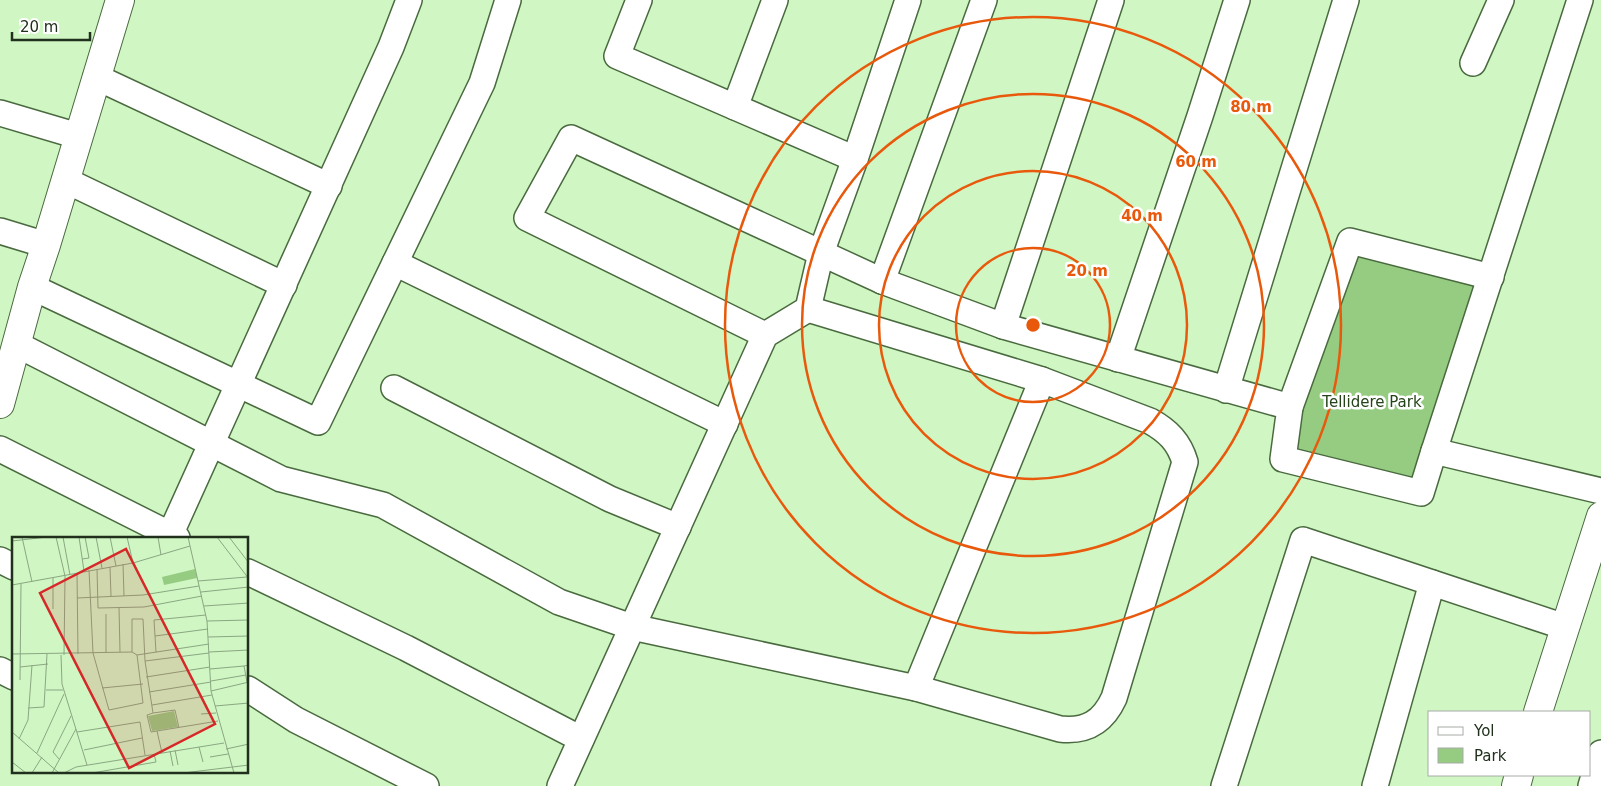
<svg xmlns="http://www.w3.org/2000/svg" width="1601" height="786" viewBox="0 0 1601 786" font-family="'DejaVu Sans',sans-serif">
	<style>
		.green { fill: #95cc82 }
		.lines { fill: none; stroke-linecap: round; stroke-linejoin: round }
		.street-casing { stroke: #496a3e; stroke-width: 28 }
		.secondary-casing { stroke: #496a3e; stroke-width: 30 }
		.street { stroke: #fff; stroke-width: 25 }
		.secondary { stroke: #fff; stroke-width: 28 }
		.ring { fill: none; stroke: #e8590c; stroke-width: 2.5 }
		.labels { text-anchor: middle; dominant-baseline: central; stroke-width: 5; stroke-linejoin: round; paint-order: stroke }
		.park-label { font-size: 15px; fill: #254419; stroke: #fff }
		.inset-road { fill: none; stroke: #8aa781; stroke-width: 1 }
		.view { fill: #d62828; fill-opacity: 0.15; stroke: #d62828; stroke-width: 2.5 }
		.inset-edge { fill: none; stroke: #21301d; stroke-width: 2.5 }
		.centre { fill: #e8590c; stroke: #fff; stroke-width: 2.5 }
		.ring-label { font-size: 15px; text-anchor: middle; font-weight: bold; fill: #e8590c; stroke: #fff; stroke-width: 5; stroke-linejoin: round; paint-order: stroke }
	</style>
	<rect width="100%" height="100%" fill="#d0f6c4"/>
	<path class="green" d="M 1355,251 L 1482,282 L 1417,486 L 1290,453 L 1297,409 Z"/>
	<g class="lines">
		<defs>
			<g id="street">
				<path d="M 639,0 L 617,56 L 855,159"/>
				<path d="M 1473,63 L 1501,0"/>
				<path d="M 96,77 L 329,186"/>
				<path d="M 735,107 L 775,0"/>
				<path d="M 0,113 L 78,136"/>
				<path d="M 65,180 L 284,285"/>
				<path d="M 0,231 L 46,245"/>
				<path d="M 395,263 L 725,424"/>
				<path d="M 882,281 L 984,0"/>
				<path d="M 32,287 L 318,422 L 482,83 L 508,0"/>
				<path d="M 1003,326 L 1111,0"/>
				<path d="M 765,335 L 527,218 L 571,138 L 882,281 L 1003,326 L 1290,407 L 1283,459 L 1421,493 L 1434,451 L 1601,491"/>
				<path d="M 16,344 L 281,479 L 383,505 L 559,602 L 632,627 L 916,688 L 1060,729 C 1087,732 1103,722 1114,698 L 1185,462 C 1179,442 1168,431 1150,421 L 1042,380 L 808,309"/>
				<path d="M 1118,359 L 1200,116 L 1237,0"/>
				<path d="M 394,388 L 610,499 L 678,527"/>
				<path d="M 1226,390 L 1346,0"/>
				<path d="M 1290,407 L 1350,241 L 1491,277"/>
				<path d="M 0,449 L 177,538"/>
				<path d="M 1434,451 L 1580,0"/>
				<path d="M 170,535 L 391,47 L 409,0"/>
				<path d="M 0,560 L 14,567"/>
				<path d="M 248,572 L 406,648 L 581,739"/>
				<path d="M 0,670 L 14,677"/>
				<path d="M 916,688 L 1042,380"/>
				<path d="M 248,689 L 296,720 L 426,786"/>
				<path d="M 560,786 L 765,335 L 808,309 L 821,253 L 855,159 L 908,0"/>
				<path d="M 1224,786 L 1303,540 L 1565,627"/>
				<path d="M 1375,786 L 1432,583"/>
				<path d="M 1591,786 L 1601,753"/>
			</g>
			<g id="secondary">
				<path d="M 0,404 L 32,287 L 46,245 L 120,0"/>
				<path d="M 1538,712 L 1601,516"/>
				<path d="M 1516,786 L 1519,775"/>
			</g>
		</defs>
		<use href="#street" class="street-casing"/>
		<use href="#secondary" class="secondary-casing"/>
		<use href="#street" class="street"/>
		<use href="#secondary" class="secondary"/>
	</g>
	<g class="ring">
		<circle cx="1033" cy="325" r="77"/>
		<circle cx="1033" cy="325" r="154"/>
		<circle cx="1033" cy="325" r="231"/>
		<circle cx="1033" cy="325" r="308"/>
	</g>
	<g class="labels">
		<g class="park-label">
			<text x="1372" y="402">Tellidere Park</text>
		</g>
	</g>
	<g transform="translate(12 537)">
		<rect width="236" height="236" fill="#d0f6c4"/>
		<path d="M 183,32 L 185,41 L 152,48 L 150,40 ZM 162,174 L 166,190 L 140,194 L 136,179 Z" fill="#95cc82"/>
		<path class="inset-road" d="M 10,0 L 20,45M 44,0 L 53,39 L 52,118M 51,0 L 58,38M 67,0 L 72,34M 84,0 L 90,31M 98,0 L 104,29M 115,0 L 121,26M 146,0 L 149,18M 176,0 L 195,84 L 199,154 L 222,236M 205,0 L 237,42M 217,0 L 237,26M 0,4 L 35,0M 70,22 L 77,21 L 73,0M 111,27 L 112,59M 98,30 L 99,59M 85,32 L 86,71 L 132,70 L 190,59M 77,33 L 81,116 L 97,173 L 131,166 L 125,118M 65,36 L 66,117M 41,41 L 41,72M 186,44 L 235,40M 0,48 L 121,26 L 178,9M 189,55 L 237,50M 65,61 L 131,58 L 187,49M 192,69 L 237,66M 107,70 L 108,115M 94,77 L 94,116M 195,84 L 237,83M 143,99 L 196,92M 196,100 L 237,99M 120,115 L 120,82 L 131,82 L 133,124 L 141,176 L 135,178 L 139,195 L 145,194 L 150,216M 144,115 L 142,83 L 194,78M 197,115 L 237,113M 0,117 L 120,115 L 125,118 L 197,107M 49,118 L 50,147 L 75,228M 133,124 L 197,116M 8,130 L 36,127M 198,132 L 232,129M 134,140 L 198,130M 8,143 L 9,47M 199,144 L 234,138M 235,145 L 232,129 L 237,128M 90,151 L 131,147M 34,153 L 51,153M 199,154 L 237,145M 137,155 L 199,145M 0,168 L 0,193M 140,168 L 200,158M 203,169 L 237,166M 16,171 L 32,170 L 35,117M 141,176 L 163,173 L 167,191M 189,177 L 204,176M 145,194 L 206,184M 0,195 L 47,236M 65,195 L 128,185 L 133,218M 7,202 L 16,183 L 20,128M 187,210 L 191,225M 214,212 L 237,207M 72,213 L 130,201M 163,213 L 166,228M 158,214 L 161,229M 25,216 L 52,157M 198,220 L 216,217M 47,222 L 41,215 L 59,179M 0,225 L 14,236M 20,236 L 30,220M 40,236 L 64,192M 52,236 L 64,230 L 212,206M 80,236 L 144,225 L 142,217M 171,236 L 237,228"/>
		<path class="view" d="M 114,12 L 203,187 L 117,231 L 28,56 Z"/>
		<rect width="236" height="236" class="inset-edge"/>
	</g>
	<circle cx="1033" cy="325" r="8" class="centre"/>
	<g class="ring-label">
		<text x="1251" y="112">80 m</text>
		<text x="1196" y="167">60 m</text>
		<text x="1142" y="221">40 m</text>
		<text x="1087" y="276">20 m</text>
	</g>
	<rect x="1428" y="711" width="162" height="65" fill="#ffffff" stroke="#a6aca5"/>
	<rect x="1438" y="727" width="25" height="8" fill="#ffffff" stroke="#a6aca5"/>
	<text x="1474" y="736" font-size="15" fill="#21301d">Yol</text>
	<rect x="1438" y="748" width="25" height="15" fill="#95cc82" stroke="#a6aca5"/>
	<text x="1474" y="761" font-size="15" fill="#21301d">Park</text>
	<path d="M12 32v8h78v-8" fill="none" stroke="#21301d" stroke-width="2.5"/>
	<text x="20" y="32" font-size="15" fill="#21301d" stroke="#ffffff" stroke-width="4" paint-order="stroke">20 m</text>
</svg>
